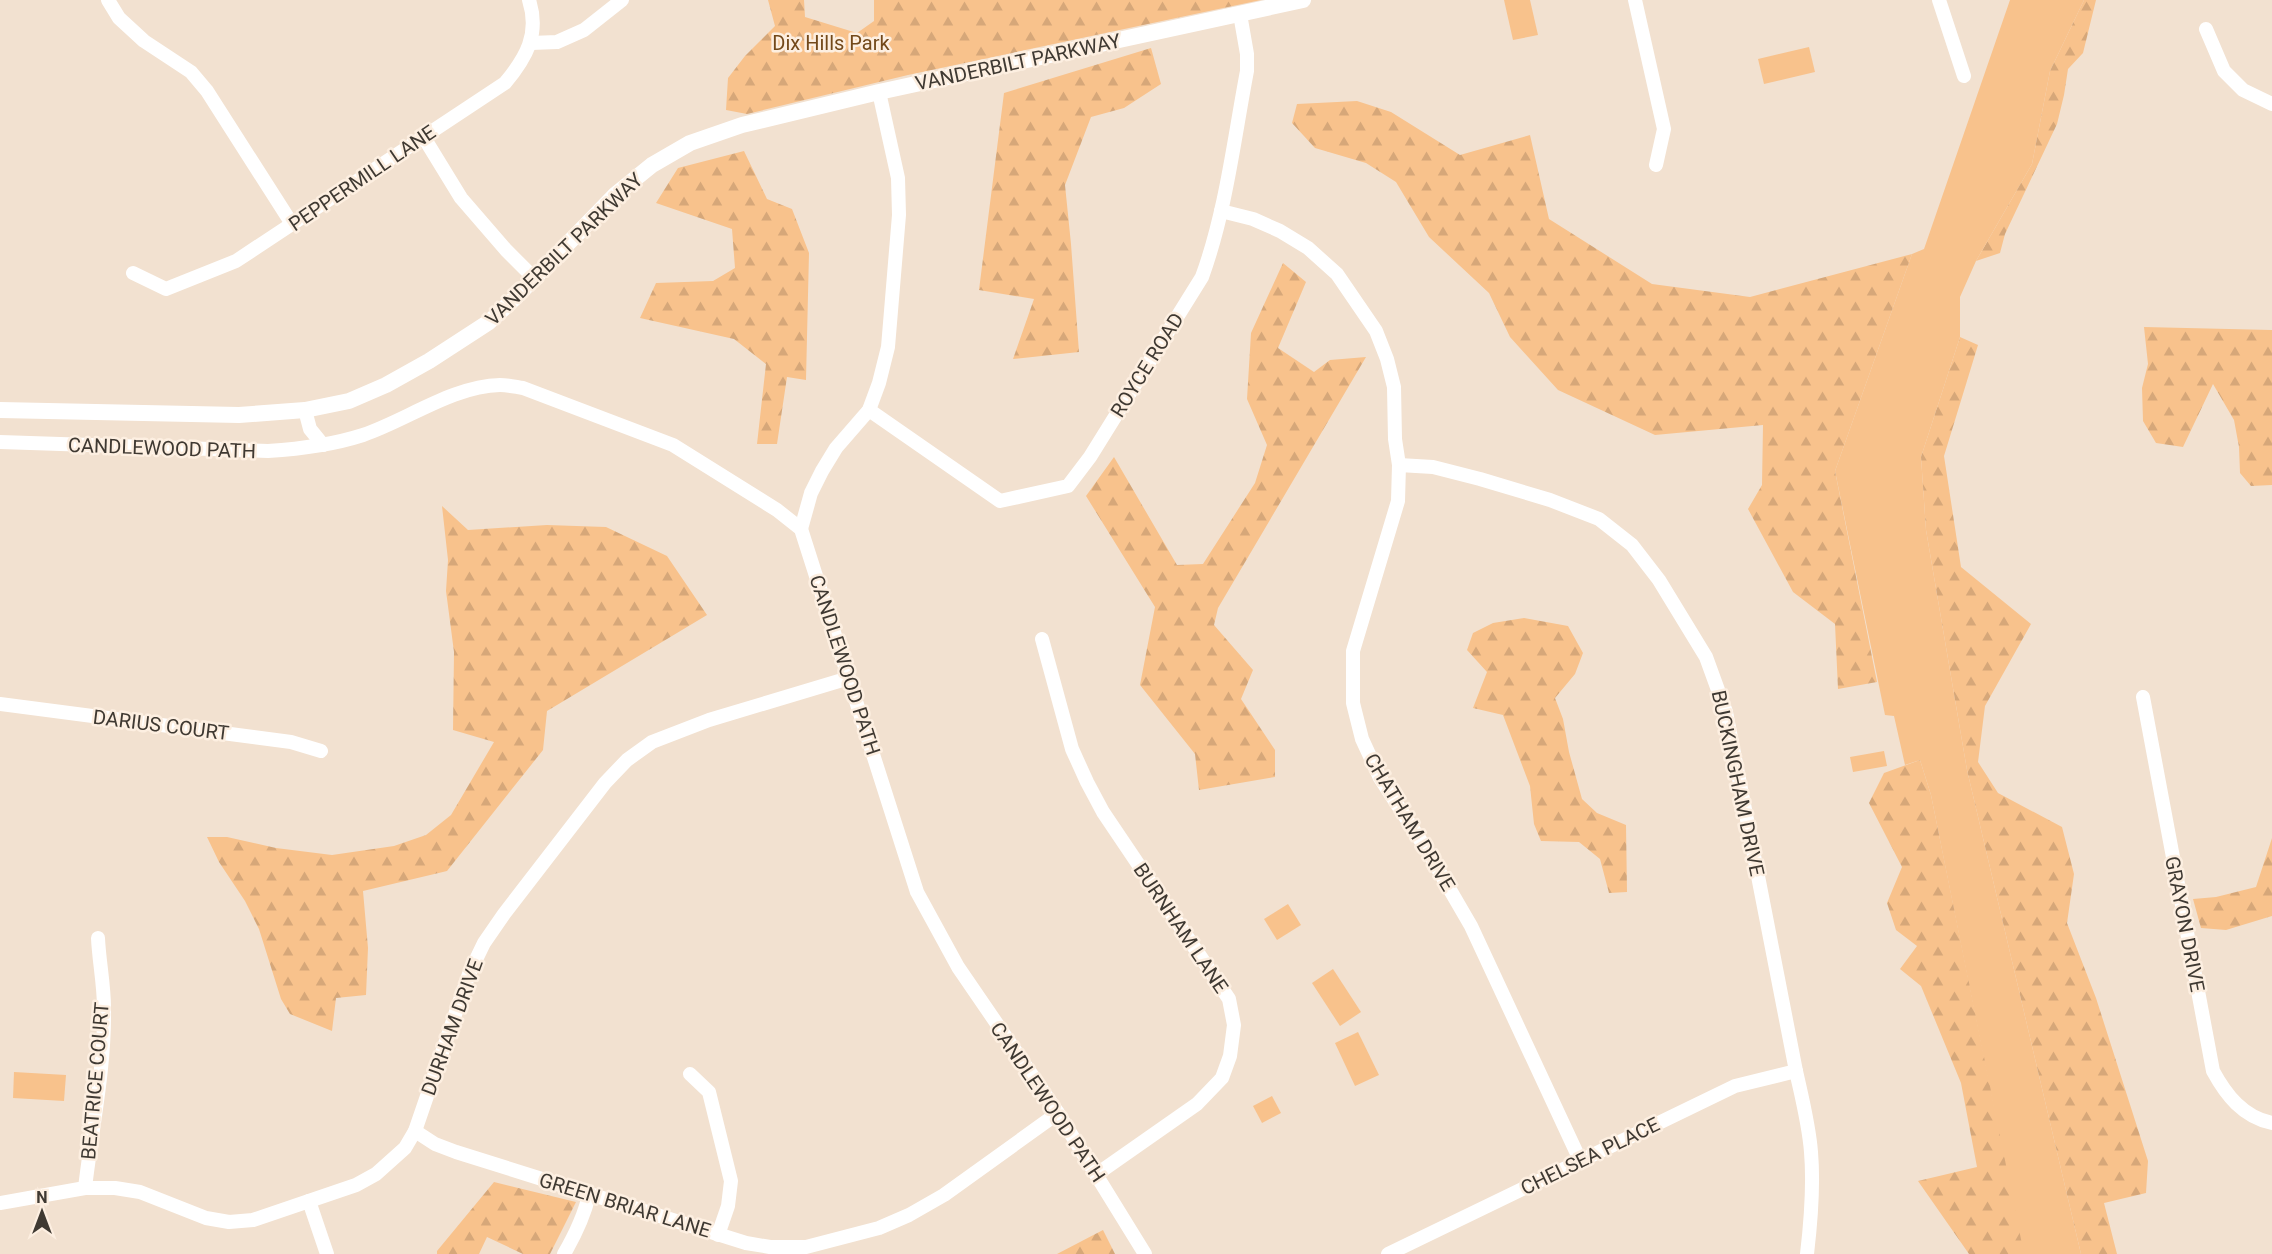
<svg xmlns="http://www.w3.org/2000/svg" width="2272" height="1254" viewBox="0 0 2272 1254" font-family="Roboto,sans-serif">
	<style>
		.green { fill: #f8c28c }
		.forest { fill: url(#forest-firs) }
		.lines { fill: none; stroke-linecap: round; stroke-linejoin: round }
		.minor { stroke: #fff; stroke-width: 14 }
		.major { stroke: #fff; stroke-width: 16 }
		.labels { text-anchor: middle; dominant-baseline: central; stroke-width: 5; stroke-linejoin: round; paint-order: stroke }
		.park-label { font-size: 20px; fill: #73491a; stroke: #fdefe1 }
		.street-label { font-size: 20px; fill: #3f3932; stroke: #fdefe1 }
	</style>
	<defs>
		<pattern id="forest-firs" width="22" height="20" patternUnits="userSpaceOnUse" patternTransform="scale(1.5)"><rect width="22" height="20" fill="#f8c28c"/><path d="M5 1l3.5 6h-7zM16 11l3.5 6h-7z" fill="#d6a779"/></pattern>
	</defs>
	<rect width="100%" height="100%" fill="#f2e1d0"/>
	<g class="green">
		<path d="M 1504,0 L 1530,0 L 1538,35 L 1513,40 Z"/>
		<path d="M 2010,0 L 2084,0 L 2050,71 L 2032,164 L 1976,261 L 1960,297 L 1960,337 L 1921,457 L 1926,530 L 1967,770 L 2081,1254 L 2023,1254 L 1931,795 L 1920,760 L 1905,765 L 1894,716 L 1885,715 L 1835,471 L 1912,254 L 1924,249 Z"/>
		<path d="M 1809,47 L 1815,72 L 1764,84 L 1758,59 Z"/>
		<path d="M 1884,751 L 1887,766 L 1853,772 L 1850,757 Z"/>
		<path d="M 1288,904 L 1301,925 L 1277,940 L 1264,919 Z"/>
		<path d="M 1333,969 L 1361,1012 L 1340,1026 L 1312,983 Z"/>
		<path d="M 1358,1032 L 1379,1075 L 1355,1086 L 1335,1043 Z"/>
		<path d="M 14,1072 L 66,1075 L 64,1101 L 13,1098 Z"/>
		<path d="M 1272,1096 L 1281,1113 L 1262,1123 L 1253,1106 Z"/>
	</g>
	<g class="forest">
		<path d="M 768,0 L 804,0 L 805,17 L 857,33 L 874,21 L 874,0 L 1261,0 L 908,75 L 747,114 L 726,110 L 728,78 L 745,56 L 775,26 Z"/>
		<path d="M 2084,0 L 2096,0 L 2083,53 L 2068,69 L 2064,95 L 2057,124 L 2005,234 L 2000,253 L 1976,261 L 2032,164 L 2050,71 Z"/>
		<path d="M 1151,48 L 1161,84 L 1124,108 L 1091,117 L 1065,185 L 1071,244 L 1079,352 L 1013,359 L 1034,299 L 979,290 L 1004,93 Z"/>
		<path d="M 1357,101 L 1391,112 L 1460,155 L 1530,135 L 1549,219 L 1652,284 L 1750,297 L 1912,254 L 1835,471 L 1877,682 L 1838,689 L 1835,624 L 1793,592 L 1748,509 L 1762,485 L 1763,425 L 1655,435 L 1558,390 L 1510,337 L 1489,293 L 1429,237 L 1396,182 L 1366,163 L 1315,148 L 1292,123 L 1297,104 Z"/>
		<path d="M 744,151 L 767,199 L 792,209 L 809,253 L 806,380 L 787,377 L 777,444 L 757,444 L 766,364 L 734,339 L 640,318 L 656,283 L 713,281 L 735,268 L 732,229 L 656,203 L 678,168 Z"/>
		<path d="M 1283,263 L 1306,282 L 1278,348 L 1314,372 L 1330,360 L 1366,357 L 1218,608 L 1214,625 L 1253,670 L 1241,699 L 1275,750 L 1275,777 L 1199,790 L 1195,754 L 1140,685 L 1155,607 L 1086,496 L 1114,457 L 1177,565 L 1203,564 L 1255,483 L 1267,445 L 1247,399 L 1251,333 Z"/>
		<path d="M 2144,327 L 2272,330 L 2272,485 L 2251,486 L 2240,473 L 2239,447 L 2234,420 L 2213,384 L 2183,447 L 2156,443 L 2143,421 L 2142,388 L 2148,364 Z"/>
		<path d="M 1960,337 L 1978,345 L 1944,456 L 1961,567 L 2031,624 L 1985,706 L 1978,762 L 1998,793 L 2062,827 L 2074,874 L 2067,923 L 2096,998 L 2148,1161 L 2146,1193 L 2104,1203 L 2117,1254 L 2081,1254 L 1967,770 L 1926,530 L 1921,457 Z"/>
		<path d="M 442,506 L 468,530 L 547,525 L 606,527 L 667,556 L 707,615 L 547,711 L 543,750 L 447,871 L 363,891 L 368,948 L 366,995 L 336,998 L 332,1031 L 290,1014 L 281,999 L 259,929 L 245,901 L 219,862 L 207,837 L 227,837 L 276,848 L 332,855 L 394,846 L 426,835 L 451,815 L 494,742 L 453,730 L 454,652 L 446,591 L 448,560 Z"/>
		<path d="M 1524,618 L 1568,626 L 1583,653 L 1575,674 L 1555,698 L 1563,719 L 1569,752 L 1582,799 L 1597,813 L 1626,825 L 1627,892 L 1609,893 L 1600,859 L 1579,842 L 1541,841 L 1534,824 L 1530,786 L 1503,715 L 1473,708 L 1487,672 L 1467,650 L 1473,633 L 1493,623 Z"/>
		<path d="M 1920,760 L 1931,795 L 2024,1254 L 1969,1254 L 1918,1181 L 1977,1167 L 1961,1083 L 1921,986 L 1900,969 L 1917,946 L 1896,930 L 1887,903 L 1902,867 L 1869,803 L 1884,773 Z"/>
		<path d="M 2272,838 L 2272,916 L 2226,930 L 2201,928 L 2193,899 L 2216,897 L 2256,887 Z"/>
		<path d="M 494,1182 L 576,1202 L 550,1254 L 523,1254 L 487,1237 L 479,1254 L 437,1254 L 437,1251 Z"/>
		<path d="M 1103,1230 L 1115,1254 L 1057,1254 Z"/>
	</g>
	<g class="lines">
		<g class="minor">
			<path d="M 108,0 L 119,18 L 144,41 L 191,72 L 207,91 L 292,224"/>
			<path d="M 1635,0 L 1664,129 L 1656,165"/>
			<path d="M 1939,0 L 1964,76"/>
			<path d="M 2206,29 L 2224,71 L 2243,90 L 2272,104"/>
			<path d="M 531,43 L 557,42 L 584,30 L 622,0"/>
			<path d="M 423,136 L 461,198 L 506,250 L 534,278"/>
			<path d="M 1221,211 L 1253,219 L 1280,231 L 1308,248 L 1337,274 L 1376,331 L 1387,359 L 1394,387 L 1395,439 L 1399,465 L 1398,501 L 1353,651 L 1353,703 L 1362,739 L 1380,778 L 1428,852 L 1471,926 L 1580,1160"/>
			<path d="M 133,273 L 166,289 L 236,261 L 505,83 C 526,58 540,34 529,0"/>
			<path d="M 305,410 L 310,429 L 323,445"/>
			<path d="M 869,410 L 1000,501 L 1068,486 L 1090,457 L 1202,277 C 1226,211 1234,139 1247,71 L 1247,54 L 1240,14"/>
			<path d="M 0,442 L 268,451 C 300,449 332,445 363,435 C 407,420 453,386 500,385 C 508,385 516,387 523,388 L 673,445 L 777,510 L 801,529 L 917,892 L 958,967 L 1058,1113 L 1145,1254"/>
			<path d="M 1399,465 L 1433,467 L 1480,479 L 1550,500 L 1599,519 L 1632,545 L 1659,580 L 1706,657 L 1726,712 L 1796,1071 C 1802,1098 1809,1125 1811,1152 C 1814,1187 1811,1220 1807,1254"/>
			<path d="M 801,529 L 811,493 L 822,471 L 836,448 L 869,410 L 879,383 L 888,347 L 899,215 L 898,178 L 879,92"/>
			<path d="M 1042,639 L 1072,749 L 1087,782 L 1103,812 L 1229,999 L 1234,1025 L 1230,1056 L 1222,1078 L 1197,1104 L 1097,1174"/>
			<path d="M 2143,697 L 2213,1071 C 2226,1095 2243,1117 2272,1123"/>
			<path d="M 0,704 L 291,742 L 321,751"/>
			<path d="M 690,1074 L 709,1092 L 731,1181 L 728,1206 L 718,1235"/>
			<path d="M 415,1131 L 435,1144 L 456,1152 L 746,1243 L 770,1247 L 806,1247 L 879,1228 L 909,1215 L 944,1195 L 1058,1113"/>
			<path d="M 85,1188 C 92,1128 105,1068 104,1008 C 104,984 99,961 98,938"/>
			<path d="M 309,1201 L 327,1254"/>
			<path d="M 0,1203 L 85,1188 L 115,1188 L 140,1192 L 206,1218 L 229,1222 L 253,1220 L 356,1185 L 376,1174 L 405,1148 L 415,1131 L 469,974 L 484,943 L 504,914 L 605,783 L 627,760 L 652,742 L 709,720 L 849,678"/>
			<path d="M 564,1254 C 575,1235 584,1217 589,1195"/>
			<path d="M 1388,1254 L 1735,1086 L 1796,1071"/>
		</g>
		<path class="major" d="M 0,410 L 239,415 L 305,410 L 349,401 L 386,385 L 429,361 L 489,322 L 516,297 L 615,195 L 652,165 L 690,143 L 742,125 L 879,92 L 1303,0"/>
	</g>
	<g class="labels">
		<g class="park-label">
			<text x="831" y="43">Dix Hills Park</text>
		</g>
		<g class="street-label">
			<text transform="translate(1018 62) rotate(-12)">VANDERBILT PARKWAY</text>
			<text transform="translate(362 178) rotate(-34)">PEPPERMILL LANE</text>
			<text transform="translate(564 249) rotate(-44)">VANDERBILT PARKWAY</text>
			<text transform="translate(1147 365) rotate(-58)">ROYCE ROAD</text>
			<text transform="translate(162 448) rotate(2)">CANDLEWOOD PATH</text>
			<text transform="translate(845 665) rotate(72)">CANDLEWOOD PATH</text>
			<text transform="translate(161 725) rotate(7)">DARIUS COURT</text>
			<text transform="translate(1738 783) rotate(78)">BUCKINGHAM DRIVE</text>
			<text transform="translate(1410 822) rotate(59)">CHATHAM DRIVE</text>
			<text transform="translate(2185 924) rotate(79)">GRAYON DRIVE</text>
			<text transform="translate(1181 928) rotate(56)">BURNHAM LANE</text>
			<text transform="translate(452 1027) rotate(-70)">DURHAM DRIVE</text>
			<text transform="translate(95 1081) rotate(-85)">BEATRICE COURT</text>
			<text transform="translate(1048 1102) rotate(56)">CANDLEWOOD PATH</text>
			<text transform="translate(1590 1156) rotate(-26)">CHELSEA PLACE</text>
			<text transform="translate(625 1205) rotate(17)">GREEN BRIAR LANE</text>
		</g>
	</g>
	<g transform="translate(42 1212)" stroke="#fdefe1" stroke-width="4.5" paint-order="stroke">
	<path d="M0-4.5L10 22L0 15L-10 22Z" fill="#3f3932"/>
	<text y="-9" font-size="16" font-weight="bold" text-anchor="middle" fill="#3f3932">N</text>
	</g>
</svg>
